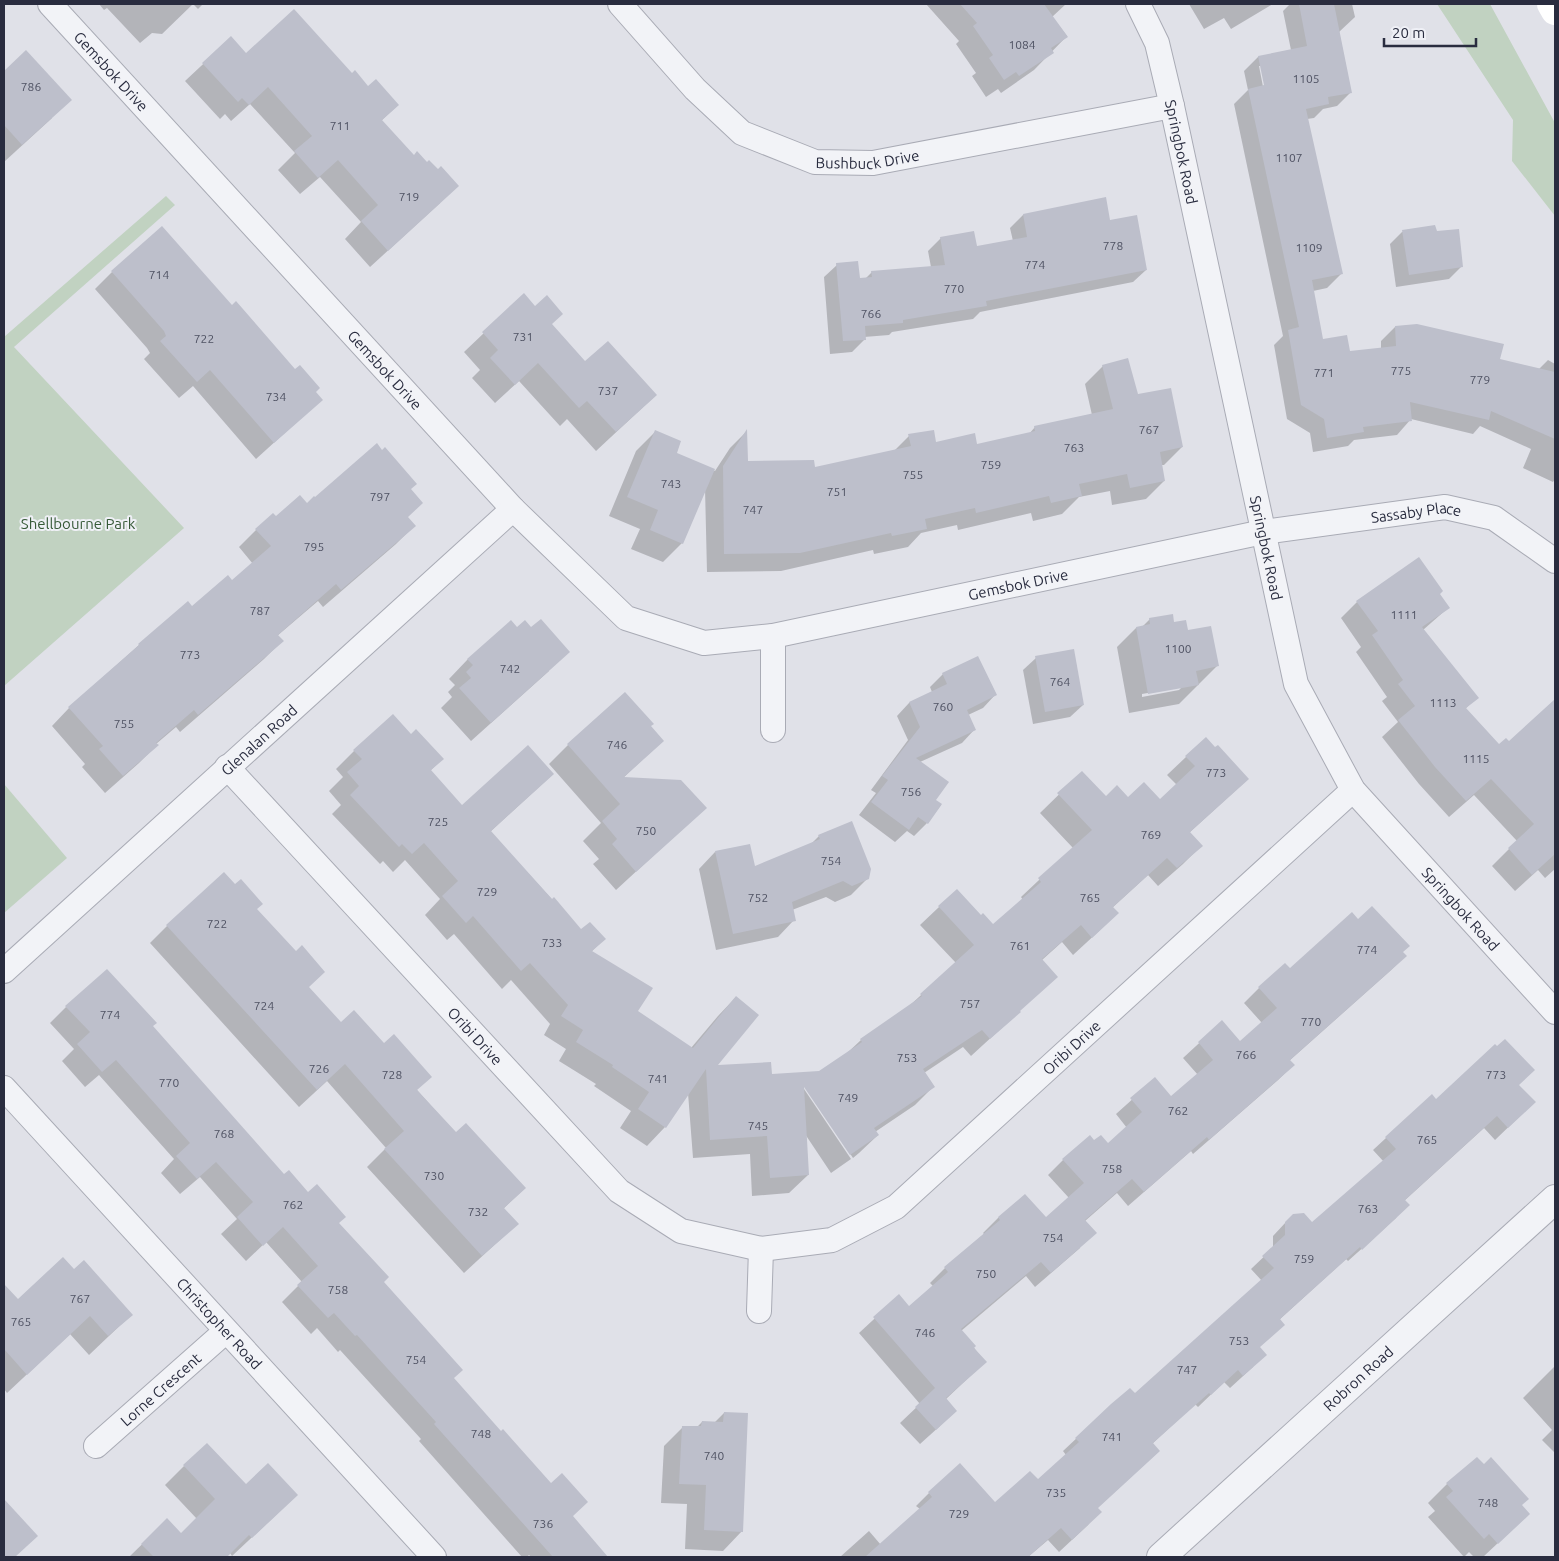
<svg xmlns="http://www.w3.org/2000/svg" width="1559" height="1561" viewBox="0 0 1559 1561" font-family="Ubuntu,sans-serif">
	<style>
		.green { fill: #c1d2c1 }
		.shadow { fill: #0003; fill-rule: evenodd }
		.building { fill: #bdbfcb }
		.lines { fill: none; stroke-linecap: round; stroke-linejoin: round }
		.minor-casing { stroke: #a9abb5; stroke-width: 26 }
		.tertiary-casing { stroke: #a9abb5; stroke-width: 30 }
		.minor { stroke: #f2f3f7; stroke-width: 24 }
		.tertiary { stroke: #f2f3f7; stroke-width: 28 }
		.secondary { stroke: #fff; stroke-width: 28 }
		.labels { text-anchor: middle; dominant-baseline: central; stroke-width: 4; stroke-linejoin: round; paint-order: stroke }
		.number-label { font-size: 12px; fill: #4e5162 }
		.street-label { font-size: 15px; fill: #292c3f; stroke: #eff0f6 }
		.park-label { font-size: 15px; fill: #375a38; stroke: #eff0f6 }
	</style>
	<rect width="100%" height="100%" fill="#e0e1e8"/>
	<g class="green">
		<path d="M 1437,4 L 1490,4 L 1555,123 L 1555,216 L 1512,161 L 1513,120 Z"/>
		<path d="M 166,196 L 175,205 L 14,347 L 184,528 L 4,686 L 4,337 Z"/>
		<path d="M 4,784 L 67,858 L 4,913 Z"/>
	</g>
	<g class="shadow">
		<path d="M 99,4 L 193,4 L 162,34 L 152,33 L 140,43 L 107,8 L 104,10 Z"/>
		<path d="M 193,4 L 203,4 L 198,9 Z"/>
		<path d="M 926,4 L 1066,4 L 1052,17 L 1067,36 L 1034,70 L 1001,93 L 998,89 L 986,97 L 972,76 L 976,73 L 956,44 L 959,41 Z"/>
		<path d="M 1189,4 L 1273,4 L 1231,29 L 1224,18 L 1204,29 Z"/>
		<path d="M 1290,4 L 1352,4 L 1355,17 L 1339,32 L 1351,92 L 1337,106 L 1323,109 L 1314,118 L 1307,119 L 1342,273 L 1327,288 L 1313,291 L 1322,341 L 1349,353 L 1381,349 L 1381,341 L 1395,327 L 1499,360 L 1539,369 L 1548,360 L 1555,364 L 1555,479 L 1553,482 L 1523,468 L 1531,449 L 1480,426 L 1473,434 L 1411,419 L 1397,435 L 1354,440 L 1348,446 L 1313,452 L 1310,433 L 1287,419 L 1274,345 L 1283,336 L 1234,104 L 1248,90 L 1244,71 L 1258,57 L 1291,50 L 1283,11 ZM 1259,66 L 1261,66 L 1266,91 L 1264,92 Z"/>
		<path d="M 231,38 L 246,55 L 352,74 L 368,87 L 398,105 L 381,121 L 413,157 L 427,164 L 440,203 L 370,267 L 345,239 L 361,222 L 320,177 L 300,194 L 278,170 L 295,153 L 250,104 L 231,121 L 225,114 L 220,119 L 185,81 Z"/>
		<path d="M 26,52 L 52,118 L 4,162 L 4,73 Z"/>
		<path d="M 1023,215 L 1109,222 L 1146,270 L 1133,282 L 980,312 L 973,319 L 892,332 L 889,335 L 864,337 L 865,339 L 852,352 L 830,354 L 824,277 L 837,265 L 859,280 L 865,279 L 872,272 L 931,267 L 928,251 L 941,238 L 976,248 L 1013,241 L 1010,228 Z"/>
		<path d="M 1402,232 L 1436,233 L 1462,266 L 1449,279 L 1396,287 L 1390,244 Z"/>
		<path d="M 112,272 L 232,307 L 321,400 L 256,459 L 193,386 L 179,398 L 144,359 L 150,353 L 147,348 L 95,289 Z"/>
		<path d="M 524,295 L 585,363 L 656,395 L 596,451 L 567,419 L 560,426 L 519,381 L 495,403 L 472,378 L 480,370 L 464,352 Z"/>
		<path d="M 1103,366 L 1137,395 L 1182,447 L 1164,465 L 1161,465 L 1164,481 L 1146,499 L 1112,505 L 1110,491 L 1079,497 L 1062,514 L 1033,521 L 1031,513 L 958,530 L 957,525 L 921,533 L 908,547 L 874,554 L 873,550 L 781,571 L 707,572 L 705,488 L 682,543 L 663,562 L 631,549 L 640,529 L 609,516 L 636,451 L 655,432 L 675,454 L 715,471 L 730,448 L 746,432 L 746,462 L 814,468 L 893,452 L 909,436 L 935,443 L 976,445 L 1029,434 L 1035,427 L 1092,415 L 1085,384 Z"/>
		<path d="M 410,489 L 407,518 L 414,526 L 396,544 L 323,607 L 318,601 L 277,636 L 282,641 L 264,659 L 180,732 L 176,727 L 156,744 L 157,745 L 139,763 L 105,793 L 82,767 L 85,764 L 52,726 L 69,708 L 139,645 L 232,582 L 253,564 L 239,547 L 256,530 L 276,518 L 307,505 Z"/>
		<path d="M 1438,594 L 1448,608 L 1423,630 L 1477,697 L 1465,709 L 1499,745 L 1509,742 L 1555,700 L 1555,752 L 1543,764 L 1555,777 L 1555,869 L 1545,878 L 1538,870 L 1515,891 L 1492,866 L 1517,841 L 1474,795 L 1449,817 L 1419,784 L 1382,737 L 1398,722 L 1382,701 L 1387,697 L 1356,652 L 1361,647 L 1341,618 L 1357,602 Z"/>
		<path d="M 1150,619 L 1173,623 L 1187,632 L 1217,666 L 1179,704 L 1129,713 L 1117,647 L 1136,628 L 1142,627 ZM 1182,687 L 1179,690 L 1142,697 L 1142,694 Z"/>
		<path d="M 1036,658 L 1083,705 L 1070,717 L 1033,724 L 1023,670 Z"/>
		<path d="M 468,659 L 549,671 L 471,741 L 441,708 L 452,697 L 448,692 L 455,685 L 449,679 Z"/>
		<path d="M 943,674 L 995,695 L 983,708 L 968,715 L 974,730 L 962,743 L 920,762 L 934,800 L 941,805 L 927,823 L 914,836 L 907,831 L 895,842 L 859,815 L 876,793 L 871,790 L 908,740 L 897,716 L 909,703 L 932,692 L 930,687 Z"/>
		<path d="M 650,726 L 658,745 L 623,778 L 705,808 L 616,890 L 593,864 L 599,859 L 583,841 L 601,823 L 549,764 L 568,745 Z"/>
		<path d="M 410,736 L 442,759 L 430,771 L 462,807 L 553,774 L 490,832 L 581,931 L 604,939 L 591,952 L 637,1012 L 691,1048 L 718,1016 L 736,997 L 716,1066 L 771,1076 L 820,1072 L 845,1055 L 861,1040 L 907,1008 L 956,963 L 920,925 L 957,890 L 981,917 L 993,926 L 1023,900 L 1021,897 L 1073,848 L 1040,813 L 1082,772 L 1106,798 L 1160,801 L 1177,785 L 1167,775 L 1205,739 L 1248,779 L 1189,833 L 1201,846 L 1183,864 L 1158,886 L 1148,875 L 1112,908 L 1099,931 L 1073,955 L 1062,942 L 1042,960 L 1019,1012 L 971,1056 L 963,1047 L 924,1073 L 933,1087 L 915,1105 L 875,1132 L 878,1135 L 859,1153 L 853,1158 L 805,1086 L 802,1086 L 851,1159 L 831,1173 L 805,1134 L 808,1175 L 789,1193 L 752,1196 L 750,1154 L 693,1158 L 688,1093 L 665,1127 L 647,1146 L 620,1128 L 631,1111 L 594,1086 L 596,1084 L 559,1061 L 566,1049 L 544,1035 L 550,1024 L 511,980 L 502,989 L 454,934 L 447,940 L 425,915 L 440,899 L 405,860 L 393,872 L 383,861 L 380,864 L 332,814 L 341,805 L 329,791 L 343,777 L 336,769 L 354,751 Z"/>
		<path d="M 851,823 L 868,878 L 851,895 L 835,902 L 826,897 L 792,910 L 794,920 L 778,937 L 716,950 L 699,869 L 715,852 L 754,868 L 811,844 L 819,836 Z"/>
		<path d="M 256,910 L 308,987 L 341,1024 L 417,1090 L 456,1134 L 525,1188 L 503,1209 L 517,1224 L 464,1273 L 367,1167 L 386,1148 L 327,1081 L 299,1107 L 150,943 L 167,926 Z"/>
		<path d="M 1402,952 L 1405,956 L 1390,971 L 1289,1061 L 1293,1065 L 1278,1080 L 1193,1154 L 1191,1151 L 1128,1206 L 1117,1193 L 1085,1221 L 1080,1248 L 1035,1287 L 1026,1276 L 961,1331 L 985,1362 L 945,1400 L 940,1426 L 920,1444 L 900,1423 L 920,1404 L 859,1333 L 899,1296 L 909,1307 L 933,1286 L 930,1283 L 945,1268 L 984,1234 L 983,1233 L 998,1218 L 1025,1195 L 1046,1219 L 1069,1198 L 1048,1175 L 1063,1160 L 1094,1142 L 1108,1145 L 1127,1128 L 1116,1114 L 1155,1079 L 1170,1098 L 1198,1075 L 1183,1058 L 1222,1022 L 1240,1042 L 1262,1023 L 1244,1003 L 1259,988 L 1290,970 Z"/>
		<path d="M 66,1007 L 151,1027 L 284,1176 L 338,1223 L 452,1379 L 607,1557 L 531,1557 L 529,1555 L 527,1557 L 522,1557 L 419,1441 L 421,1439 L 340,1350 L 338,1352 L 317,1328 L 311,1334 L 282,1302 L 302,1282 L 266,1242 L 246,1261 L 221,1234 L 237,1219 L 200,1177 L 180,1194 L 161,1173 L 174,1159 L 99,1075 L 85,1087 L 62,1061 L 74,1049 L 50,1023 Z"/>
		<path d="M 1518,1085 L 1521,1115 L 1495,1140 L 1484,1128 L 1404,1201 L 1396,1218 L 1348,1261 L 1346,1259 L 1279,1320 L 1259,1347 L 1253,1367 L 1230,1388 L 1224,1382 L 1198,1407 L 1195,1404 L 1152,1444 L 1159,1451 L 1097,1508 L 1088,1525 L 1059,1552 L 1048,1540 L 1028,1557 L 840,1557 L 869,1531 L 881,1545 L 920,1509 L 916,1506 L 929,1493 L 995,1504 L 1038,1481 L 1066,1455 L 1063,1451 L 1112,1405 L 1135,1395 L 1262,1281 L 1251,1269 L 1273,1248 L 1273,1236 L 1286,1222 L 1312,1224 L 1384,1162 L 1373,1150 L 1386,1138 L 1436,1101 Z"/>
		<path d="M 74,1271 L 131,1315 L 89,1355 L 70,1334 L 7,1393 L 4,1389 L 4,1299 L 10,1293 L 18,1301 Z"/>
		<path d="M 1555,1366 L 1555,1453 L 1542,1440 L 1552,1430 L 1523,1398 Z"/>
		<path d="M 724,1413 L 742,1531 L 723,1551 L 685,1549 L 687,1504 L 661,1503 L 664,1446 L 683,1427 L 697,1427 L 702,1422 L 714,1423 Z"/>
		<path d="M 1477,1459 L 1529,1514 L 1483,1557 L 1474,1557 L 1469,1552 L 1464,1557 L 1428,1517 L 1435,1511 L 1428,1503 L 1447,1484 Z"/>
		<path d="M 184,1466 L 246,1486 L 277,1514 L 232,1556 L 230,1553 L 225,1557 L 129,1557 L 167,1520 L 181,1535 L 197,1519 L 165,1485 Z"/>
		<path d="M 4,1501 L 36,1536 L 14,1557 L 4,1557 Z"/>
	</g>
	<g class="building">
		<path d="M 960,4 L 1044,4 L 1068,37 L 1051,48 L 1054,53 L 1019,76 L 1016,72 L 1004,80 L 989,58 L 993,55 L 973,26 L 977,23 Z"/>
		<path d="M 1299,4 L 1334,4 L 1352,93 L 1328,97 L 1329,104 L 1306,109 L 1343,274 L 1312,280 L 1323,339 L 1347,335 L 1350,351 L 1396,346 L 1395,326 L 1417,324 L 1504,344 L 1500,359 L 1555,372 L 1555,439 L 1491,411 L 1489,420 L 1410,402 L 1412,421 L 1363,427 L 1364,432 L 1327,438 L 1324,419 L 1301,405 L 1288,330 L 1299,327 L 1248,89 L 1264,85 L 1258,56 L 1307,46 Z"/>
		<path d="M 294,9 L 352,73 L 355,70 L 368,86 L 376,79 L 399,105 L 382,120 L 414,155 L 417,151 L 427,162 L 429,160 L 438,169 L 441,166 L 459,186 L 388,251 L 361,221 L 378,205 L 338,160 L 318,178 L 294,151 L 312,136 L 268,87 L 249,105 L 242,98 L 238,102 L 202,63 L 231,36 L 246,53 Z"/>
		<path d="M 26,50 L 72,100 L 22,145 L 4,125 L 4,71 Z"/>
		<path d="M 1106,197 L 1110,220 L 1137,215 L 1147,270 L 986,301 L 987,306 L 903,320 L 903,323 L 865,326 L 866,340 L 843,341 L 836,263 L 858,261 L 860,278 L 872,277 L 871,271 L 945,265 L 940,237 L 974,231 L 977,246 L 1027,237 L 1023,214 Z"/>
		<path d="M 1435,225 L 1437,231 L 1459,229 L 1463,267 L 1409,275 L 1402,230 Z"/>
		<path d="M 162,226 L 232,305 L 236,301 L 295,369 L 300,365 L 320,388 L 316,392 L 323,400 L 274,443 L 210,370 L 197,382 L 160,341 L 166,336 L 164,331 L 111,271 Z"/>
		<path d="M 524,293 L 535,306 L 547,295 L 563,314 L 552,324 L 585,361 L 608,341 L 657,395 L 616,432 L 587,401 L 579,408 L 538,363 L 515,385 L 490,358 L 498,350 L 482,332 Z"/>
		<path d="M 1128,358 L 1138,394 L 1171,388 L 1183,447 L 1160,452 L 1165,481 L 1130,488 L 1127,474 L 1079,484 L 1082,496 L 1051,503 L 1049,496 L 976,513 L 975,508 L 925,519 L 927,529 L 892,536 L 891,533 L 800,553 L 724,554 L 723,466 L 747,429 L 748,461 L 814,460 L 815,467 L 911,446 L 908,434 L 934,430 L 936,442 L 975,433 L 977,444 L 1035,431 L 1034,426 L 1113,409 L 1102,365 Z"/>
		<path d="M 655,430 L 681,441 L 677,453 L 715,469 L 683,544 L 650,530 L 658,510 L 627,497 Z"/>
		<path d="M 377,443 L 382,450 L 385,447 L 417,484 L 411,489 L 423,503 L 408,517 L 416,526 L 341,590 L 336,584 L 278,635 L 284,641 L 198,715 L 194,710 L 156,743 L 159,745 L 123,776 L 99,749 L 103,746 L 68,707 L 139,645 L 138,644 L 188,601 L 192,606 L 228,575 L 232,580 L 271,546 L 255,529 L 273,513 L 276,516 L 300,495 L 307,503 L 314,496 L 315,497 Z"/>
		<path d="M 1419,557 L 1443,591 L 1440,594 L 1450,608 L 1422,627 L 1479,698 L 1466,708 L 1499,744 L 1506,738 L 1509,741 L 1555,699 L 1555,854 L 1532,875 L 1508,848 L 1534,824 L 1491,779 L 1466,801 L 1435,767 L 1398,720 L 1415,706 L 1398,684 L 1403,680 L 1372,635 L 1378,631 L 1356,601 Z"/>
		<path d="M 1173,614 L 1174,622 L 1186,620 L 1188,630 L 1211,626 L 1219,666 L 1196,671 L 1199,685 L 1148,694 L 1136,627 L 1150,624 L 1149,618 Z"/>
		<path d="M 541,619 L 570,652 L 491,723 L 459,688 L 471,678 L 466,672 L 473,665 L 467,659 L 511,620 L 517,627 L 525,620 L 531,627 Z"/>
		<path d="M 1074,649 L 1084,705 L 1045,712 L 1035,656 Z"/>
		<path d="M 978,656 L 997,695 L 967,710 L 976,730 L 916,758 L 949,782 L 936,800 L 942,804 L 928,824 L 918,817 L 909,830 L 871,802 L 888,780 L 882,776 L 920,727 L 909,702 L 947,684 L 942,673 Z"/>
		<path d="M 625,692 L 654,724 L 651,726 L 664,741 L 624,777 L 681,780 L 707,808 L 636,872 L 612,844 L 617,839 L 602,821 L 620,804 L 567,744 Z"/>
		<path d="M 393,714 L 411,734 L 416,729 L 444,759 L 431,770 L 462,805 L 528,745 L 554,774 L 491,831 L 552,899 L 554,897 L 581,929 L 590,922 L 606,939 L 592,951 L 653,988 L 638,1011 L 693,1048 L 736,996 L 759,1015 L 718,1065 L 771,1062 L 772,1074 L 819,1071 L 862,1042 L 860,1039 L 922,996 L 920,994 L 974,945 L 938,906 L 957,889 L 981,915 L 983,913 L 993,924 L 1041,882 L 1038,878 L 1092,830 L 1057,793 L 1082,771 L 1106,796 L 1117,785 L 1128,797 L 1144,782 L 1160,799 L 1195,766 L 1185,756 L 1206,737 L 1215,747 L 1218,745 L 1249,779 L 1190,832 L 1203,846 L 1177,868 L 1167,858 L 1113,907 L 1119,913 L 1092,938 L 1081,925 L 1042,959 L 1058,977 L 1020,1011 L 1021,1012 L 990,1039 L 982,1030 L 923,1069 L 935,1087 L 874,1128 L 879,1135 L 850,1155 L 804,1087 L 809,1175 L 770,1178 L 767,1136 L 710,1140 L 706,1069 L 666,1128 L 638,1109 L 649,1092 L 612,1067 L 613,1065 L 576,1042 L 583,1030 L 561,1016 L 568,1005 L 530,963 L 521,971 L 473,916 L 466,923 L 442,896 L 458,881 L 424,843 L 412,854 L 402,844 L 399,847 L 350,795 L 359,786 L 347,772 L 362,759 L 353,750 Z"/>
		<path d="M 852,821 L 871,869 L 869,879 L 852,886 L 843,881 L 792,902 L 796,921 L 733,934 L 715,851 L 750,844 L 755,866 L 820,839 L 818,835 Z"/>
		<path d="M 224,872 L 235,884 L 241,879 L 263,904 L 257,909 L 296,951 L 302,945 L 325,972 L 309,987 L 341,1022 L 354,1010 L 384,1043 L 394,1034 L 432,1077 L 417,1090 L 456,1132 L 466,1123 L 526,1188 L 504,1208 L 519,1224 L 482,1256 L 384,1149 L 404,1131 L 345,1064 L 317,1090 L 166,925 Z"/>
		<path d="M 1372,906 L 1410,946 L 1403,952 L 1407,956 L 1290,1060 L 1295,1065 L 1209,1140 L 1207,1137 L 1144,1192 L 1132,1179 L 1085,1220 L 1097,1233 L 1051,1273 L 1041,1262 L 961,1329 L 976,1346 L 974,1348 L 987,1362 L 946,1398 L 957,1411 L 936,1430 L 915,1407 L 935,1388 L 873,1317 L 899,1294 L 909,1306 L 948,1272 L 944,1267 L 1000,1220 L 998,1217 L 1025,1194 L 1046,1217 L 1084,1183 L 1062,1159 L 1090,1135 L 1094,1140 L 1101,1135 L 1108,1143 L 1142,1112 L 1130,1098 L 1155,1077 L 1171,1096 L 1213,1060 L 1198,1042 L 1222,1020 L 1240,1041 L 1277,1008 L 1258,987 L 1285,963 L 1290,968 L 1352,912 L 1358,919 Z"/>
		<path d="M 107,969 L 157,1023 L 153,1026 L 284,1174 L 289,1170 L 308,1192 L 317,1184 L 346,1217 L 339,1223 L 389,1277 L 384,1282 L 463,1370 L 454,1378 L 501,1431 L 503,1429 L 551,1483 L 562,1473 L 588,1502 L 573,1516 L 608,1557 L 553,1557 L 434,1424 L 436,1422 L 357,1335 L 355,1336 L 334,1313 L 328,1318 L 297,1285 L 318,1266 L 283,1227 L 263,1246 L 237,1217 L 253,1202 L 216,1162 L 197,1179 L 176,1156 L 190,1143 L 116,1060 L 102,1072 L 77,1044 L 90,1032 L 65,1006 Z"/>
		<path d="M 1505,1039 L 1535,1070 L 1519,1085 L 1536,1102 L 1508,1128 L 1497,1116 L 1405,1200 L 1410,1205 L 1362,1250 L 1360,1247 L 1280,1319 L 1285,1325 L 1260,1347 L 1267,1355 L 1243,1376 L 1238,1370 L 1211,1395 L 1209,1393 L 1153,1443 L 1160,1451 L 1098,1508 L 1102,1512 L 1072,1540 L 1061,1528 L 1028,1557 L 865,1557 L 932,1497 L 928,1492 L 960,1463 L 995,1502 L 1030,1471 L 1038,1479 L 1079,1442 L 1075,1438 L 1111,1404 L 1130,1388 L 1135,1393 L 1274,1268 L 1262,1256 L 1285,1235 L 1285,1222 L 1293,1214 L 1304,1213 L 1312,1222 L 1396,1149 L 1385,1137 L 1432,1094 L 1436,1099 L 1495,1044 L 1497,1046 Z"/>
		<path d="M 63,1257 L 74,1269 L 84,1260 L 133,1315 L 108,1336 L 90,1316 L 27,1375 L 4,1349 L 4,1284 L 18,1299 Z"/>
		<path d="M 724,1412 L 748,1413 L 743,1532 L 704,1530 L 706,1485 L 679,1484 L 682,1426 L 701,1426 L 702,1421 L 723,1422 Z"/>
		<path d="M 207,1443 L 246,1484 L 268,1463 L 298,1495 L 252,1538 L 249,1535 L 227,1557 L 154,1557 L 141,1544 L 167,1518 L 181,1533 L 215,1499 L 183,1465 Z"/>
		<path d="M 1477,1457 L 1484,1464 L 1491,1457 L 1529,1499 L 1522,1505 L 1530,1514 L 1498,1544 L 1489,1534 L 1484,1539 L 1446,1497 L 1453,1491 L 1446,1483 Z"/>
		<path d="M 4,1499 L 38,1536 L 15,1557 L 4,1557 Z"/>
	</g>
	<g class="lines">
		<defs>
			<g id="minor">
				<path id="s1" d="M 50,4 L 513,509 L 626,618 L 704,643 L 773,636 L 1263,532 L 1445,507 L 1494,518 L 1555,561"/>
				<path id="s2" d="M 620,4 L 695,89 L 742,133 L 815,162 L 873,163 L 1172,106"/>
				<path id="s3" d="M 1138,4 L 1157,43 L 1172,106 L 1296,684 L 1353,790 L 1555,1012"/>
				<path d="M 773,636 L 773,730"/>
				<path id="s4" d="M 227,767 L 619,1191 L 681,1231 L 761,1249 L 832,1240 L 896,1207 L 1353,790"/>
				<path id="s5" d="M 4,971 L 513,509"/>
				<path id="s6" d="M 4,1088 L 434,1557"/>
				<path d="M 759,1311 L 761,1249"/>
				<path id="s7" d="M 96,1446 L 226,1331"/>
			</g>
			<g id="tertiary">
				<path id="s8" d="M 1161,1557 L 1555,1199"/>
			</g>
		</defs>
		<use href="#minor" class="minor-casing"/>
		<use href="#tertiary" class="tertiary-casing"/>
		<use href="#minor" class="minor"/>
		<use href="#tertiary" class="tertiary"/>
		<path class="secondary" d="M 1551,4 L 1555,11"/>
	</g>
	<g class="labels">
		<g class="number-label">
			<text x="1022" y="44">1084</text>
			<text x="1306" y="78">1105</text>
			<text x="31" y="86">786</text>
			<text x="340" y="125">711</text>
			<text x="1289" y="157">1107</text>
			<text x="409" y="196">719</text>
			<text x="1113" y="245">778</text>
			<text x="1309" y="247">1109</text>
			<text x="1035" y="264">774</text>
			<text x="159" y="274">714</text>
			<text x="954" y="288">770</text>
			<text x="871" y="313">766</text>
			<text x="523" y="336">731</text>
			<text x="204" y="338">722</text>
			<text x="1401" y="370">775</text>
			<text x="1324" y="372">771</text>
			<text x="1480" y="379">779</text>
			<text x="608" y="390">737</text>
			<text x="276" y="396">734</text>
			<text x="1149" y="429">767</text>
			<text x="1074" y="447">763</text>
			<text x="991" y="464">759</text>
			<text x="913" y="474">755</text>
			<text x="671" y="483">743</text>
			<text x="837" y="491">751</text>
			<text x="380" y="496">797</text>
			<text x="753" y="509">747</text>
			<text x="314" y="546">795</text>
			<text x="260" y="610">787</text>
			<text x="1404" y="614">1111</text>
			<text x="1178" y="648">1100</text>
			<text x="190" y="654">773</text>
			<text x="510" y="668">742</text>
			<text x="1060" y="681">764</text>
			<text x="1443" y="702">1113</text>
			<text x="943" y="706">760</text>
			<text x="124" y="723">755</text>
			<text x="617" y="744">746</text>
			<text x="1476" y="758">1115</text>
			<text x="1216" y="772">773</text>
			<text x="911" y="791">756</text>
			<text x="438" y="821">725</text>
			<text x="646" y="830">750</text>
			<text x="1151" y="834">769</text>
			<text x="831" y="860">754</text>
			<text x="487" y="891">729</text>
			<text x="758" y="897">752</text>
			<text x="1090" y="897">765</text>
			<text x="217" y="923">722</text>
			<text x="552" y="942">733</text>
			<text x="1020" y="945">761</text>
			<text x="1367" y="949">774</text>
			<text x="970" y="1003">757</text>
			<text x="264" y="1005">724</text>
			<text x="110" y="1014">774</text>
			<text x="1311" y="1021">770</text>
			<text x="1246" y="1054">766</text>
			<text x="907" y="1057">753</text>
			<text x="319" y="1068">726</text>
			<text x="392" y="1074">728</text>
			<text x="1496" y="1074">773</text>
			<text x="658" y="1078">741</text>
			<text x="169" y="1082">770</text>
			<text x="848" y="1097">749</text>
			<text x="1178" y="1110">762</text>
			<text x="758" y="1125">745</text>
			<text x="224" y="1133">768</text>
			<text x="1427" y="1139">765</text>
			<text x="1112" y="1168">758</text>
			<text x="434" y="1175">730</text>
			<text x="293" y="1204">762</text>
			<text x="1368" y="1208">763</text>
			<text x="478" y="1211">732</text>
			<text x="1053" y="1237">754</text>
			<text x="1304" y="1258">759</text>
			<text x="986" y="1273">750</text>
			<text x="338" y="1289">758</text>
			<text x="80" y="1298">767</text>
			<text x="21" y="1321">765</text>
			<text x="925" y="1332">746</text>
			<text x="1239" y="1340">753</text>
			<text x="416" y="1359">754</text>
			<text x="1187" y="1369">747</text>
			<text x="481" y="1433">748</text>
			<text x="1112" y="1436">741</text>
			<text x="714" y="1455">740</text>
			<text x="1056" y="1492">735</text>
			<text x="1488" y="1502">748</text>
			<text x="959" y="1513">729</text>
			<text x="543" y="1523">736</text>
		</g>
		<g class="street-label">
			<text stroke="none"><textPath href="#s1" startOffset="91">Gemsbok Drive</textPath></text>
			<text stroke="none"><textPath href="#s3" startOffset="155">Springbok Road</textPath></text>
			<text stroke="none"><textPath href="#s2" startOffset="309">Bushbuck Drive</textPath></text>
			<text stroke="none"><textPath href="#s1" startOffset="496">Gemsbok Drive</textPath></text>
			<text stroke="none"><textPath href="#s1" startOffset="1649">Sassaby Place</textPath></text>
			<text stroke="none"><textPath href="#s3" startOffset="560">Springbok Road</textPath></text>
			<text stroke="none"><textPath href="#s1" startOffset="1244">Gemsbok Drive</textPath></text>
			<text stroke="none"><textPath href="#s5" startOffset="344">Glenalan Road</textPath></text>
			<text stroke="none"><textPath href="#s3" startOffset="980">Springbok Road</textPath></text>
			<text stroke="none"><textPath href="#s4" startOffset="366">Oribi Drive</textPath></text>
			<text stroke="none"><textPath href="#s4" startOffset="1114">Oribi Drive</textPath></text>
			<text stroke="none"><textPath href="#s6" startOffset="319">Christopher Road</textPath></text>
			<text stroke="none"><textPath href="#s8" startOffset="266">Robron Road</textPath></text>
			<text stroke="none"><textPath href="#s7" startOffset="86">Lorne Crescent</textPath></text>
		</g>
		<g class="park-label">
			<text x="78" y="523">Shellbourne Park</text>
		</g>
	</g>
	<rect width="1559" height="1561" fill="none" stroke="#292c3f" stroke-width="10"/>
	<path d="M1384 38v8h92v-8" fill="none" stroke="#292c3f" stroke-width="2.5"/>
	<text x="1392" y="38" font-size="15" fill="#292c3f" stroke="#eff0f6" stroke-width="4" paint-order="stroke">20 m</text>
</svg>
